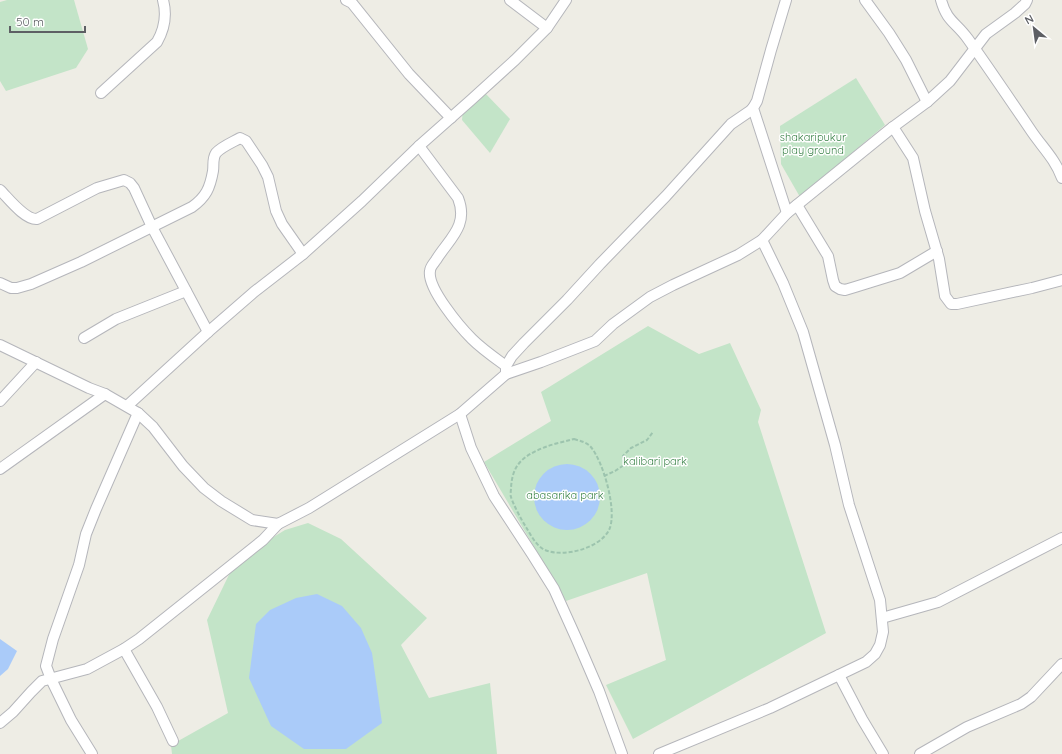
<svg xmlns="http://www.w3.org/2000/svg" width="1062" height="754" viewBox="0 0 1062 754" font-family="Quicksand,sans-serif">
	<style>
		.green { fill: #c3e4c8 }
		.water { fill: #aacbf9 }
		.lines { fill: none; stroke-linecap: round; stroke-linejoin: round }
		.street-casing { stroke: #b5b6bb; stroke-width: 12 }
		.path { stroke: #9dc4ae; stroke-width: 2; stroke-dasharray: 4 2; stroke-linecap: butt }
		.street { stroke: #fff; stroke-width: 10 }
		.labels { text-anchor: middle; dominant-baseline: central; stroke-width: 3; stroke-linejoin: round; paint-order: stroke }
		.park-label { font-size: 11px; fill: #3c844a; stroke: #fff }
	</style>
	<rect width="100%" height="100%" fill="#eeede5"/>
	<g class="green">
		<path d="M 7,0 L 74,0 L 88,49 L 76,68 L 6,91 L 0,81 L 0,2 Z"/>
		<path d="M 856,78 L 885,125 L 800,197 L 781,164 L 780,126 Z"/>
		<path d="M 484,92 L 510,119 L 490,153 L 462,120 L 463,109 Z"/>
		<path d="M 648,326 L 699,354 L 730,343 L 761,410 L 758,422 L 826,633 L 633,739 L 606,685 L 666,660 L 647,573 L 566,601 L 484,462 L 551,421 L 541,392 Z"/>
		<path d="M 308,523 L 341,539 L 427,618 L 401,645 L 429,698 L 490,683 L 497,754 L 172,754 L 171,745 L 228,713 L 207,620 L 240,552 L 254,549 L 285,530 Z"/>
	</g>
	<g class="water">
		<circle cx="567" cy="497" r="33"/>
		<path d="M 317,594 L 342,606 L 361,628 L 372,653 L 382,723 L 346,749 L 304,749 L 271,726 L 249,678 L 256,624 L 270,610 L 296,598 Z"/>
		<path d="M 0,639 L 17,651 L 8,669 L 0,676 Z"/>
	</g>
	<g class="lines">
		<defs>
			<g id="street">
				<path d="M 346,0 L 352,3 L 409,74 L 451,118"/>
				<path d="M 510,0 L 547,28"/>
				<path d="M 786,0 L 771,50 L 757,101 L 753,108 L 787,213"/>
				<path d="M 865,0 L 889,33 L 906,60 L 927,102"/>
				<path d="M 941,0 C 947,22 956,22 968,39 C 990,70 1011,101 1032,132 C 1043,148 1055,159 1062,178"/>
				<path d="M 101,93 L 157,42 C 165,28 167,15 163,0"/>
				<path d="M 893,127 L 913,158 L 925,211 L 939,259 L 945,296 L 951,304 L 957,304 L 1032,288 L 1062,280"/>
				<path d="M 419,146 L 458,198 C 469,226 449,239 436,260 C 434,263 430,267 430,271 C 427,288 460,327 472,339 C 482,349 495,358 506,366"/>
				<path d="M 0,190 C 9,199 25,220 37,219 L 97,188 L 124,180 L 130,183 L 134,188 L 152,227 L 208,332"/>
				<path d="M 797,205 L 828,256 L 833,280 L 835,286 L 840,289 L 845,290 L 855,287 L 900,273 L 937,251"/>
				<path d="M 0,283 L 11,288 L 17,288 L 31,284 L 81,262 L 192,207 C 206,197 210,188 213,171 C 214,165 212,159 216,153 C 221,147 233,142 240,138 L 246,141 L 262,165 L 268,177 L 276,211 L 282,224 L 303,254"/>
				<path d="M 84,338 L 116,319 L 186,291"/>
				<path d="M 0,345 L 89,388 L 105,394 L 138,413 L 153,427 L 183,466 L 204,488 L 221,501 L 252,520 L 278,524 L 309,508 L 460,414 L 506,374 L 541,362 L 595,341 L 613,324 L 650,297 L 673,285 L 738,255 L 762,240 L 787,213 L 893,127 L 927,102 L 950,81 L 986,34 L 1015,13 L 1025,4 L 1027,0"/>
				<path d="M 506,374 L 506,366 L 512,356 L 524,343 L 567,300 L 600,264 L 666,196 L 731,124 L 750,111 L 753,108"/>
				<path d="M 0,401 L 36,362"/>
				<path d="M 127,406 L 208,332 L 254,292 L 303,254 L 362,201 L 419,146 L 471,100 L 515,60 L 547,28 L 566,0"/>
				<path d="M 460,414 L 471,448 L 494,496 L 532,554 L 554,589 L 577,640 L 599,691 L 622,754"/>
				<path d="M 0,469 L 105,394"/>
				<path d="M 882,618 L 938,602 L 1062,538"/>
				<path d="M 124,649 L 157,707 L 173,741"/>
				<path d="M 839,675 L 862,719 L 883,754"/>
				<path d="M 0,723 L 13,712 L 31,692 L 42,681 L 87,669 L 124,649 L 139,639 L 263,540 L 278,524"/>
				<path d="M 92,754 L 71,720 L 51,679 L 46,666 L 53,639 L 79,565 L 86,534 L 96,509 L 138,413"/>
				<path d="M 659,754 L 770,708 L 866,662 L 875,654 L 880,645 L 883,632 L 880,600 L 849,505 L 835,445 L 803,332 L 783,283 L 762,240"/>
				<path d="M 920,754 L 967,727 L 1021,704 L 1031,697 L 1062,664"/>
			</g>
		</defs>
		<use href="#street" class="street-casing"/>
		<g class="path">
			<path d="M 574,439 C 580,441 586,442 590,446 C 603,460 618,512 609,530 C 600,548 564,558 545,550 C 536,546 531,535 526,527 C 522,521 513,504 511,497 C 510,495 511,491 511,488 C 512,469 519,459 536,451 C 548,445 562,442 574,439 Z"/>
			<path d="M 604,476 L 615,471 L 624,465 L 623,456 L 631,448 L 647,440 L 653,432"/>
		</g>
		<use href="#street" class="street"/>
	</g>
	<g class="labels">
		<g class="park-label">
			<text x="813" y="137">shakaripukur<tspan x="813" dy="13">play ground</tspan></text>
			<text x="655" y="461">kalibari park</text>
			<text x="565" y="495">abasarika park</text>
		</g>
	</g>
	<g transform="translate(1034 28) rotate(331)" stroke="#ffffff" stroke-width="3" paint-order="stroke">
	<path d="M0-3L7 15L0 10L-7 15Z" fill="#5d5f64"/>
	<text y="-6" font-size="11" font-weight="bold" text-anchor="middle" fill="#5d5f64">N</text>
	</g>
	<path d="M10 26v6h75v-6" fill="none" stroke="#5d5f64" stroke-width="2"/>
	<text x="16" y="26" font-size="12" fill="#5d5f64" stroke="#ffffff" stroke-width="3" paint-order="stroke">50 m</text>
</svg>
